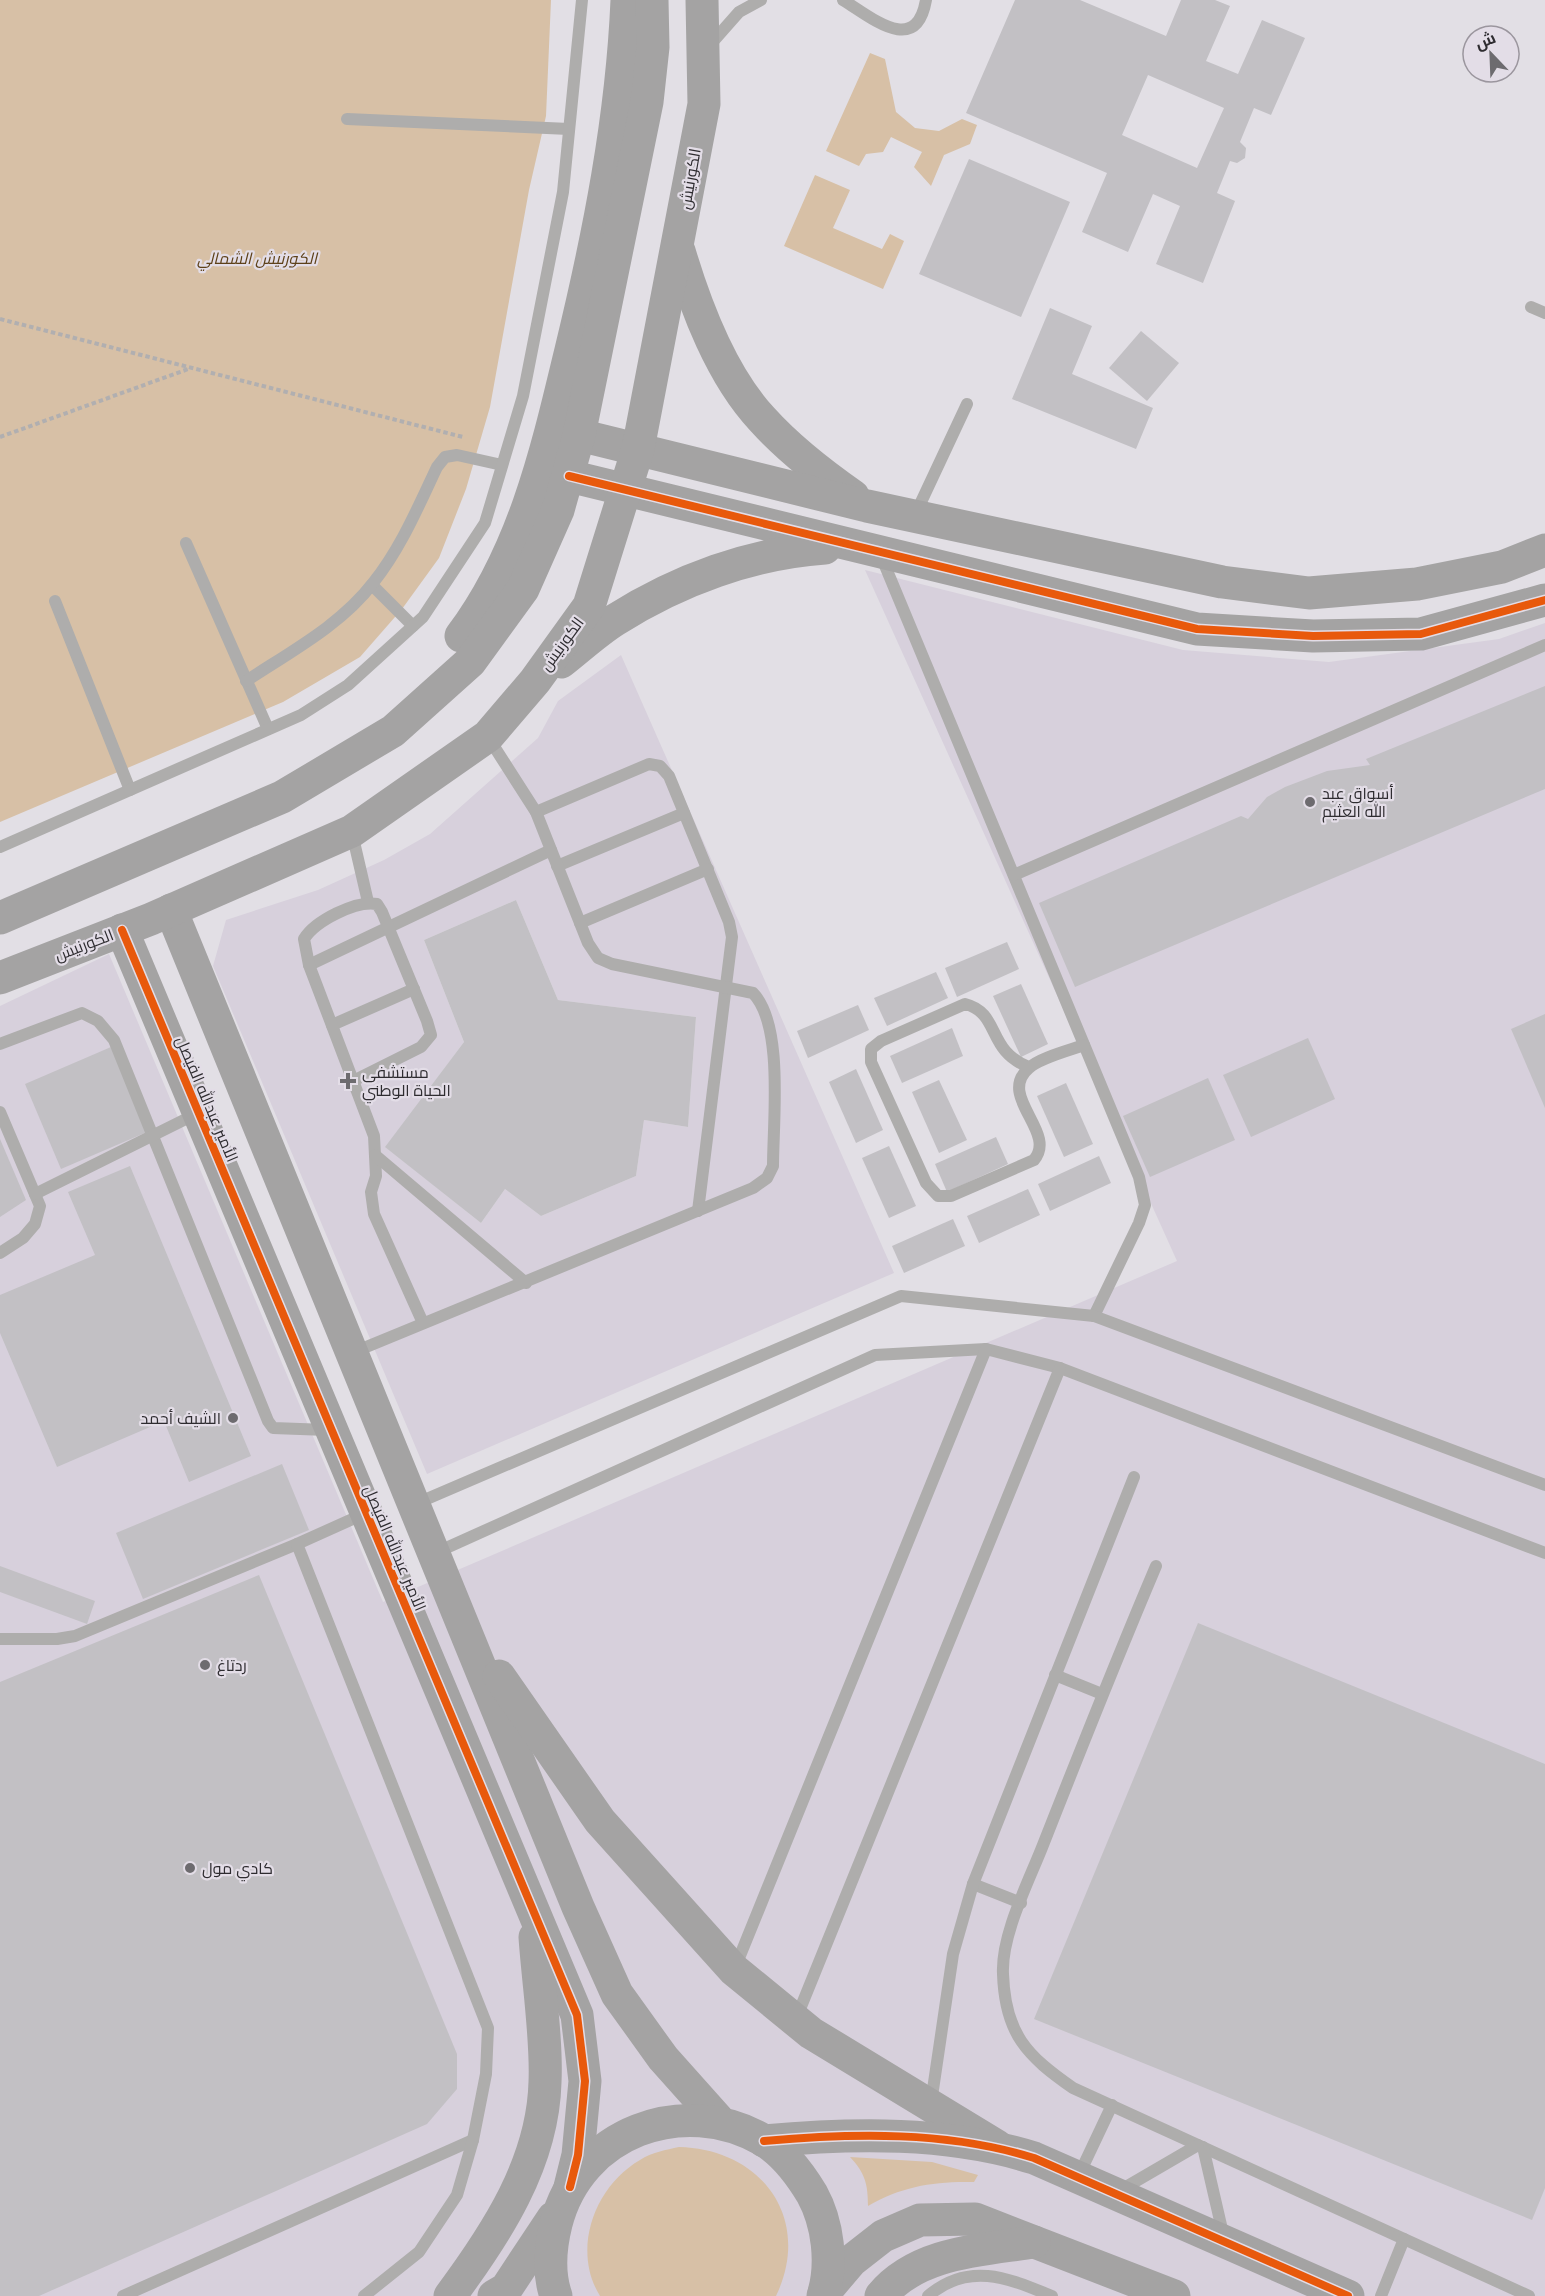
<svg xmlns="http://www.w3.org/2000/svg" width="1545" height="2296" viewBox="0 0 1545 2296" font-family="'Times New Roman',Cairo,serif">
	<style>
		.built { fill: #d7d0dc; fill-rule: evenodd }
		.green { fill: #d7c0a6 }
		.building { fill: #c2c0c4; fill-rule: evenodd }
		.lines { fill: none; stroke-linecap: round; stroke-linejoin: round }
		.path { stroke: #b1afb0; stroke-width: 4; stroke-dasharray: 4.5 3; stroke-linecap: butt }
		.lane { stroke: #aeadac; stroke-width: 12 }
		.secondary { stroke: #a4a3a3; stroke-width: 33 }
		.cycleway-casing { stroke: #e3dde7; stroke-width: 11 }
		.cycleway { stroke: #e8590c; stroke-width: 8 }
		.poi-dot { fill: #6d6b6f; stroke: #e3dde7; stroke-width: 2 }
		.labels { text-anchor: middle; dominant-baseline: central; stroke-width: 4.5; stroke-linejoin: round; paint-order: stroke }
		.street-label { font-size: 16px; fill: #2e2c30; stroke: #e3dde7 }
		.park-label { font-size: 16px; font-style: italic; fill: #5d4018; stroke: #e3dde7 }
		.poi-label { font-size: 16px; fill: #2e2c30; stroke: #e3dde7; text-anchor: start }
	</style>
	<rect width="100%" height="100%" fill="#e2dfe5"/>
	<g class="built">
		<path d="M 865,570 L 1183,650 L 1329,662 L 1499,639 L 1545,623 L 1545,2296 L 0,2296 L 0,1006 L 109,954 L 383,1602 L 1177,1261 Z"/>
		<path d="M 621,655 L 894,1273 L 427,1474 L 213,966 L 226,920 L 318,890 L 384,860 L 430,834 L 538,738 L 558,701 ZM 516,900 L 558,1000 L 696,1017 L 688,1127 L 644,1120 L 636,1176 L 541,1216 L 505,1189 L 481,1223 L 386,1147 L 464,1042 L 424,940 Z"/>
	</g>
	<g class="green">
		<path d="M 0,0 L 551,0 L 546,116 L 529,190 L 490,407 L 466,489 L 439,558 L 402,609 L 360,657 L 283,702 L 0,822 Z"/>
		<path d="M 870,53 L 885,59 L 896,112 L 915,128 L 939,131 L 962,119 L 977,125 L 970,144 L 944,155 L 931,186 L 914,167 L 922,152 L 891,137 L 883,152 L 866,154 L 859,166 L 826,151 Z"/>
		<path d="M 815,175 L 850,190 L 833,228 L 882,249 L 890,234 L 904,241 L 883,289 L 784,246 Z"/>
		<path d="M 679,2147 C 762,2149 813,2219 776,2296 L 600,2296 C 571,2249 595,2186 640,2160 C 652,2152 666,2150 679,2147 Z"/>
		<path d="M 850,2157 L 932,2162 L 978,2175 L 974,2182 C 935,2181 902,2186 868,2206 C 868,2184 865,2173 850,2157 Z"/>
	</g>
	<g class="building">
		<path d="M 1015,0 L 1080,0 L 1166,36 L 1181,0 L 1215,0 L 1230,6 L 1206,61 L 1238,74 L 1262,20 L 1305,38 L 1271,115 L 1254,108 L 1240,142 L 1246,148 L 1245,158 L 1237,163 L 1230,161 L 1217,193 L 1235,201 L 1203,283 L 1156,264 L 1180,206 L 1153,194 L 1128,252 L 1082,232 L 1107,173 L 966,113 ZM 1148,75 L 1224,108 L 1197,168 L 1122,135 Z"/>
		<path d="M 969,159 L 1070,202 L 1021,317 L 919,274 Z"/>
		<path d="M 1050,308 L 1092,326 L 1072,374 L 1153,408 L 1136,449 L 1012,399 Z"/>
		<path d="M 1141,331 L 1179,363 L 1147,401 L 1109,368 Z"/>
		<path d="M 1545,686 L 1545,789 L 1075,987 L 1039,903 L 1241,816 L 1248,819 L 1267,797 L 1285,787 L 1327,771 L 1370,765 L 1366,759 Z"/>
		<path d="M 516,900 L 558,1000 L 696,1017 L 688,1127 L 644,1120 L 636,1176 L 541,1216 L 505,1189 L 481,1223 L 385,1147 L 464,1042 L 424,940 Z"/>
		<path d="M 1007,942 L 1019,969 L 957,997 L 945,968 Z"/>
		<path d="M 936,972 L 948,998 L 887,1026 L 874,998 Z"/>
		<path d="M 1021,984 L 1048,1044 L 1021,1057 L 993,996 Z"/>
		<path d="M 858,1005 L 869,1030 L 808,1058 L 797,1031 Z"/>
		<path d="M 1545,1014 L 1545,1108 L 1511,1029 Z"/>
		<path d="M 952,1028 L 963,1056 L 902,1083 L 890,1056 Z"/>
		<path d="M 1308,1038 L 1335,1099 L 1251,1137 L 1223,1075 Z"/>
		<path d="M 111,1047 L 147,1132 L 61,1169 L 25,1084 Z"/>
		<path d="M 856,1069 L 883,1130 L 856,1143 L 829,1082 Z"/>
		<path d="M 1208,1078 L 1235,1140 L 1150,1177 L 1123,1116 Z"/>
		<path d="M 939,1080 L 967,1140 L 939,1153 L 912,1092 Z"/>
		<path d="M 1066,1083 L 1093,1144 L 1064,1157 L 1037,1096 Z"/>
		<path d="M 996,1137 L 1008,1164 L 947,1192 L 935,1164 Z"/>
		<path d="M 0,1139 L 26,1200 L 0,1217 Z"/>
		<path d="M 889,1146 L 916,1206 L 889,1218 L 862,1158 Z"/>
		<path d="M 1099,1156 L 1111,1183 L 1050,1211 L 1038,1184 Z"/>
		<path d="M 130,1166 L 251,1456 L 189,1482 L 164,1421 L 57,1467 L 0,1333 L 0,1295 L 95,1255 L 68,1192 Z"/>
		<path d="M 1028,1189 L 1040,1215 L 979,1243 L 967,1216 Z"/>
		<path d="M 953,1219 L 965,1246 L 904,1273 L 892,1246 Z"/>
		<path d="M 282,1464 L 309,1530 L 143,1599 L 116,1533 Z"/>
		<path d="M 0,1566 L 95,1601 L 87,1624 L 0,1592 Z"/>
		<path d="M 259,1575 L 457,2054 L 457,2089 L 427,2124 L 39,2296 L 0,2296 L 0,1682 Z"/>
		<path d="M 1198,1623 L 1545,1764 L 1545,2188 L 1532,2220 L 1034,2019 Z"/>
	</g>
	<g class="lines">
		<g class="path">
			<path d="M 0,319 L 463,437"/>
			<path d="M 0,437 L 191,368"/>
		</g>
		<g class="lane">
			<path d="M 843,0 C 871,17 916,57 926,0"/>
			<path d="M 709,46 L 739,12 L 761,0"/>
			<path d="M 347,119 L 569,129"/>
			<path d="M 1531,307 L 1545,313"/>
			<path d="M 915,515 L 967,404"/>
			<path d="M 186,543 L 268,729"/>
			<path d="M 881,556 L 1139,1177 L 1145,1205 L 1139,1223 L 1094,1316"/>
			<path d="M 372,585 L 413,626"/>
			<path d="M 55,601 L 130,790"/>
			<path d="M 246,681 C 290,652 341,625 373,583 C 401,548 418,507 437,467 L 445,457 L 457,455 L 502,465"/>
			<path d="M 536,812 L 649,764 L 660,766 L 669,776 L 729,922 L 732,937 L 698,1211"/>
			<path d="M 352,833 L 368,902"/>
			<path d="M 0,847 L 301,715 L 348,685 L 423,617 L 485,523 L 523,396 L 563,192 L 582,0"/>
			<path d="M 557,866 L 684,813"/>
			<path d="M 1014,875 L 1545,645"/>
			<path d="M 580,923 L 708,869"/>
			<path d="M 309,965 L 551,850"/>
			<path d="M 332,1025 L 414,989"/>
			<path d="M 0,1044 L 82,1013 L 98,1021 L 114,1040 L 268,1421 L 273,1428 L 327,1430"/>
			<path d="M 1029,1067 C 986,1051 1001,1013 965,1004 L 881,1041 L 871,1049 L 871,1062 L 926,1183 L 938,1196 L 951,1196 L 1034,1160 C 1058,1132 996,1096 1029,1068 C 1039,1058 1070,1050 1084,1045"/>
			<path d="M 353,1081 L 421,1047 L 431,1035 L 427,1021 L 382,912 L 377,904 C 356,900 315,921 304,939 L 309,965 L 374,1136 L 376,1176 L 371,1192 L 374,1214 L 423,1323"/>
			<path d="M 0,1112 L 40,1206 L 35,1224 L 23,1238 L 0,1253"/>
			<path d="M 375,1155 L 526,1283"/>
			<path d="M 35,1194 L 198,1113"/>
			<path d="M 354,1352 L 753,1188 L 767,1178 L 773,1166 C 773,1121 784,1025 753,993 L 612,964 L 598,958 L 588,943 L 536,812 L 488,737"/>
			<path d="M 415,1504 L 901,1296 L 1094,1316 L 1545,1485"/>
			<path d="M 435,1553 L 875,1355 L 986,1349 L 1060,1368 L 1545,1553"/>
			<path d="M 1156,1566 C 1117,1658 1080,1751 1043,1845 C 1029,1881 1001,1935 1003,1974 C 1005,2034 1027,2056 1073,2088 L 1529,2296"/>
			<path d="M 0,1639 L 57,1639 L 75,1636 L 297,1544"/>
			<path d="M 1055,1675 L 1102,1694"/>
			<path d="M 973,1884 L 1021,1903"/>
			<path d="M 735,1968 L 986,1349"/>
			<path d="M 796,2019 L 1060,1368"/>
			<path d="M 931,2103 L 953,1954 L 973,1884 L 1134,1477"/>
			<path d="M 1203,2147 L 1224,2238"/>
			<path d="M 1078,2177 L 1112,2105"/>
			<path d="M 1119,2191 L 1198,2145"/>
			<path d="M 123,2296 L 473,2140"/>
			<path d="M 364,2296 L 419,2252 L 457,2195 L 473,2140 L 486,2074 L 488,2028 L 297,1544 L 366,1513"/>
			<path d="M 928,2296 C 969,2261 1008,2278 1052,2296"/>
			<path d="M 1381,2296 L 1404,2239"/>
		</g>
		<g class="secondary">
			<path d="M 679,251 C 696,308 721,375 762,419 C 789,449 820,473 853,496"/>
			<path d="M 579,435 L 867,506 L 1222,582 L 1309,593 L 1417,584 L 1502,567 L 1545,550"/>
			<path d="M 569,476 L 1197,629 L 1313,636 L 1421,634 L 1545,600"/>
			<path d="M 461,636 C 524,552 547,450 571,350 C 599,235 622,118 627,0"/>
			<path d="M 561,662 C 579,648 596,632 615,620 C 678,580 752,553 825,548"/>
			<path d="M 171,910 L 578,1907 L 617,1994 L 663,2058 L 721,2123"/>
			<path d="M 0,918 L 282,797 L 393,731 L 470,662 L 523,589 L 558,510 L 579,435 L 647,102 L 653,47 L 652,0"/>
			<path d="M 122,930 L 577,2015 L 585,2081 L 578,2155 L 570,2187"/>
			<path d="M 0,978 L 151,919 L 352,831 L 488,736 L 535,681 L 589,606 L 638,449 L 704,104 L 702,0"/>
			<path d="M 499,1676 L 600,1821 L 734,1970 L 811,2033 L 997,2146"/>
			<path d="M 764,2141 C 853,2133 948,2131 1034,2158 L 1348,2296"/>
			<path d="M 824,2293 L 851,2261 L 883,2236 L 920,2220 L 975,2219 L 1174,2296"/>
			<path d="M 450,2296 C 496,2234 543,2163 545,2082 C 547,2038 538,1982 535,1937"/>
			<path d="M 494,2296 L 506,2289 L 553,2218"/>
			<path d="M 556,2296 C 548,2273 550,2248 556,2224 C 579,2132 683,2094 763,2140 C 785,2153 800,2174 812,2194 C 828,2223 833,2264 823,2296"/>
			<path d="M 881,2296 C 917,2252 982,2250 1034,2242"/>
		</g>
		<defs>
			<g id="cycleway">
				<path d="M 569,476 L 1197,629 L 1313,636 L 1421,634 L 1545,600"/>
				<path d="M 122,930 L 577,2015 L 585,2081 L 578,2155 L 570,2187"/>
				<path d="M 764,2141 C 853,2133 948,2131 1034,2158 L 1348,2296"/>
			</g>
		</defs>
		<use href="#cycleway" class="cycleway-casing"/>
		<use href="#cycleway" class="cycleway"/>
	</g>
	<g class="poi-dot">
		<circle cx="1310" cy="802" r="6"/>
		<path d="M345 1072h6v6h6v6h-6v6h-6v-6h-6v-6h6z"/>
		<circle cx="233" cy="1418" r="6"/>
		<circle cx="205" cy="1665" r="6"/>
		<circle cx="190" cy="1868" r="6"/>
	</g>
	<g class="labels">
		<g class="street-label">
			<text transform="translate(690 179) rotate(-80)">الكورنيش</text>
			<text transform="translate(562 644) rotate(-54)">الكورنيش</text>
			<text transform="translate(84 945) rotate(-21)">الكورنيش</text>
			<text transform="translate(207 1099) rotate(67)">الأمير عبدالله الفيصل</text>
			<text transform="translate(395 1548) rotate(67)">الأمير عبدالله الفيصل</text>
		</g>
		<g class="park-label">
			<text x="257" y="258">الكورنيش الشمالي</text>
		</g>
		<g class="poi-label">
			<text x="1322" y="793">أسواق عبد<tspan x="1322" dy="18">الله العثيم</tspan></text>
			<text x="362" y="1072">مستشفى<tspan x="362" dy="18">الحياة الوطني</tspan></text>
			<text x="221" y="1418" text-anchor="end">الشيف أحمد</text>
			<text x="217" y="1665">ردتاغ</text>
			<text x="202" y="1868">كادي مول</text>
		</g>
	</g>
	<g transform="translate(1491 54) rotate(337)"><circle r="28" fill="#e3dde7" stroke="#9b969e" stroke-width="1.5"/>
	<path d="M0-4.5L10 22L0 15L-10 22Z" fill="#6d6b6f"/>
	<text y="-9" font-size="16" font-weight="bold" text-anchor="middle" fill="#2e2c30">ش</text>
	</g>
</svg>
